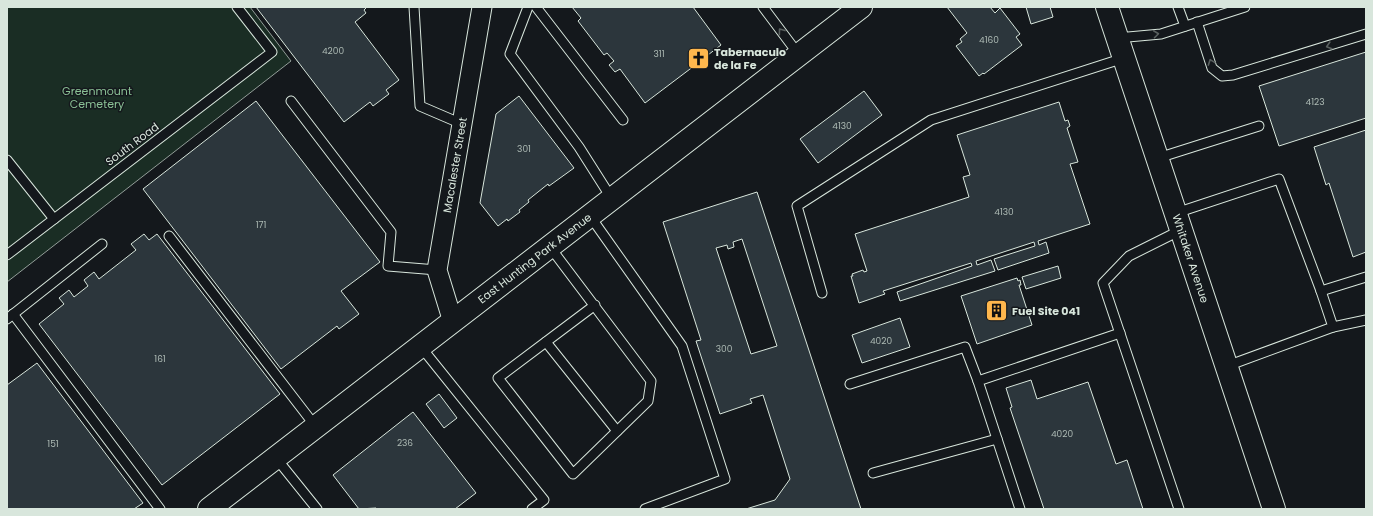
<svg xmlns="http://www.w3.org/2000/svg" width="1373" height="516" viewBox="0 0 1373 516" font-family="Poppins,sans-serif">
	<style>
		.green { fill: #1a2d24; stroke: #939e99 }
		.building { fill: #2c363c; stroke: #d8e6dc; fill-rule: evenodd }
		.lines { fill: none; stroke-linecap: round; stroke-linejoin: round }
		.lane-casing { stroke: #d8e6dc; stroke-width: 11 }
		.street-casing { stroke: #d8e6dc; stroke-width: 21 }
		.secondary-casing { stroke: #d8e6dc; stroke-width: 24 }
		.lane { stroke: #14181c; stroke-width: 9 }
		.street { stroke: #14181c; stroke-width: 19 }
		.secondary { stroke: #14181c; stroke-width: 22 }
		.oneway { stroke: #59605f }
		.labels { text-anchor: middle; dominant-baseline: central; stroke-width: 3; stroke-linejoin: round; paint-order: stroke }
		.number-label { font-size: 9px; fill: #adbab4 }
		.poi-label { font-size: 11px; font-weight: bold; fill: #d8e6dc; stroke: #14181c; text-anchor: start }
		.park-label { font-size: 11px; fill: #8ac095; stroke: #14181c }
		.street-label { font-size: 11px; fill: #d8e6dc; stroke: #14181c }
	</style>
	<rect width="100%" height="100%" fill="#14181c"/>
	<path class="green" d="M 7,7 L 250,7 L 291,61 L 7,282 Z"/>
	<g class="building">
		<path d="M 256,7 L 367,7 L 364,10 L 366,13 L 355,22 L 399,80 L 386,90 L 389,94 L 373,106 L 370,102 L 344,122 Z"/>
		<path d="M 572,7 L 693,7 L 721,45 L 704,58 L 706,60 L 696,68 L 694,66 L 645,103 L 620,69 L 615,72 L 609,65 L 614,61 L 607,53 L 604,55 L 578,21 L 581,18 Z"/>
		<path d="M 947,7 L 990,7 L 995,13 L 1000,8 L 1020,34 L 1016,37 L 1022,45 L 984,74 L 983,73 L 979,76 L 956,46 L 962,42 L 960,39 L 967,33 Z"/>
		<path d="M 1026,7 L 1050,7 L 1053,17 L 1031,24 Z"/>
		<path d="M 1366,52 L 1366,118 L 1279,146 L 1259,86 Z"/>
		<path d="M 864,91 L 882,115 L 818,163 L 800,139 Z"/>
		<path d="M 519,96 L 574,168 L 549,186 L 548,184 L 528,200 L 529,202 L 519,210 L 520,212 L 508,221 L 507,219 L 498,226 L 480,203 L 496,114 Z"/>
		<path d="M 256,101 L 380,262 L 341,291 L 359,314 L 339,329 L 337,326 L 281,369 L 143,189 Z"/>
		<path d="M 1059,102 L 1065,121 L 1068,120 L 1070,126 L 1067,128 L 1078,162 L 1070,164 L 1090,224 L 1038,241 L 1039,245 L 1046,242 L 1049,253 L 998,270 L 994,259 L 1035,246 L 1034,242 L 976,261 L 977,265 L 991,260 L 995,271 L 900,301 L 897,292 L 972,266 L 971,263 L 883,291 L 885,294 L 859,303 L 851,276 L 853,276 L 852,274 L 863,270 L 864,272 L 867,271 L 855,234 L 969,197 L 963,177 L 970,175 L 957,135 Z"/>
		<path d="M 1366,130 L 1366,252 L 1353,257 L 1329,183 L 1326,185 L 1314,147 Z"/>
		<path d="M 757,192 L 861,509 L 746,509 L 775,500 L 790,479 L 763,395 L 750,399 L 752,403 L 720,414 L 696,341 L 701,340 L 663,222 ZM 742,239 L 777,346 L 751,354 L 716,248 L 727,245 L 728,249 L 734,247 L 733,242 Z"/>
		<path d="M 144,234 L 149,240 L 157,234 L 280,394 L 162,485 L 39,324 L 64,304 L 59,298 L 69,290 L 74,297 L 88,286 L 84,280 L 94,272 L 99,279 L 136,250 L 131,244 Z"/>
		<path d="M 1058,266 L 1061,278 L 1026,289 L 1022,277 Z"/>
		<path d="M 1017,278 L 1018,281 L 1020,280 L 1021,285 L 1019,285 L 1032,325 L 977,344 L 961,296 Z"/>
		<path d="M 900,318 L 910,347 L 862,363 L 852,335 Z"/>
		<path d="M 37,363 L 143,503 L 134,509 L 7,509 L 7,385 Z"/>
		<path d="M 1031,380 L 1037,399 L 1088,382 L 1116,464 L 1127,460 L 1143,509 L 1044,509 L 1010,408 L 1012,407 L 1006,388 Z"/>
		<path d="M 439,394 L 457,418 L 444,428 L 426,404 Z"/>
		<path d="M 413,412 L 476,493 L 455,509 L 377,509 L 376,508 L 359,509 L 333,475 Z"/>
	</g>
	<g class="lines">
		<defs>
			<g id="lane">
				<path d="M 414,7 L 420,106 L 462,124"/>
				<path d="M 528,7 L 510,54 L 579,147 L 612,199"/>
				<path d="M 536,7 L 623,120"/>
				<path d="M 763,7 L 799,55"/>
				<path d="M 1178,7 L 1185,26"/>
				<path d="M 1197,22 L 1212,68 L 1222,76 L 1233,75 L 1366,34"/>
				<path d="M 1117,38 L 1161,34 L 1245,7"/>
				<path d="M 291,101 L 391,232 L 388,266 L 437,270"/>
				<path d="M 1158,158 L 1259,126"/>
				<path d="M 7,160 L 54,219"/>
				<path d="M 1176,213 L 1279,179 L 1321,291 L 1366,277"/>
				<path d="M 590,216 L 682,346 L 725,479 L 645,509"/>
				<path d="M 169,236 L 316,427"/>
				<path d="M 550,247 L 651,381 L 648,401 L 573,474 L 498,378 L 595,305"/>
				<path d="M 7,255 L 272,52 L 237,7"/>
				<path d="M 822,293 L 797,206 L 931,120 L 1124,58"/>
				<path d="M 13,314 L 160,509"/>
				<path d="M 7,319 L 102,244"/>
				<path d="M 1333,327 L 1366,320"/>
				<path d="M 546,342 L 617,431"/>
				<path d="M 421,347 L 544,500 L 532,509"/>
				<path d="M 1227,366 L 1333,327 L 1321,291"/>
				<path d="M 850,384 L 965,347 L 978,381"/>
				<path d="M 276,458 L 317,509"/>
				<path d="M 873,473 L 997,439"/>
				<path d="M 1020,509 L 978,381 L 1120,333"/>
				<path d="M 1179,509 L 1103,283 L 1129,256 L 1181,230"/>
			</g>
			<g id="street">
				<path id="s1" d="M 453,322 L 437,270 L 482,7"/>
			</g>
			<g id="secondary">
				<path id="s2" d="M 1107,7 L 1274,509"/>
				<path id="s3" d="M 209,509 L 861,7"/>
			</g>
		</defs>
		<use href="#lane" class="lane-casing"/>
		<use href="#street" class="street-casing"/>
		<use href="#secondary" class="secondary-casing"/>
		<use href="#lane" class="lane"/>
		<use href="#street" class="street"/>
		<use href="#secondary" class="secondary"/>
	</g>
	<defs><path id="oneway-chevron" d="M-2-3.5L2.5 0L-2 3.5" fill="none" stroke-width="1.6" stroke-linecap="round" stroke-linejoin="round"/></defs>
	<g class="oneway">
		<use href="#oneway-chevron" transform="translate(781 31) rotate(-126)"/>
		<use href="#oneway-chevron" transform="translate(1156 34) rotate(-7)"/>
		<use href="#oneway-chevron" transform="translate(1329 46) rotate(163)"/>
		<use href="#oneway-chevron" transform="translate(1211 62) rotate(-110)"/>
	</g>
	<defs>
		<symbol id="church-square" viewBox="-11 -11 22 22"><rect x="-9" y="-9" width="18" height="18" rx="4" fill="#ffb74d" stroke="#14181c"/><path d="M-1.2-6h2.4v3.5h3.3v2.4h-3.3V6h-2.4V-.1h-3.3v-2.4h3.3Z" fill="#111"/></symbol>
		<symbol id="building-square" viewBox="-11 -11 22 22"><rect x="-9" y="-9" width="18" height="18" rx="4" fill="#ffb74d" stroke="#14181c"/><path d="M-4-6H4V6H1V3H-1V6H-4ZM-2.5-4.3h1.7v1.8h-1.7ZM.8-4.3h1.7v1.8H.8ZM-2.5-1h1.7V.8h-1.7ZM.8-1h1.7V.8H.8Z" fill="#111"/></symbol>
	</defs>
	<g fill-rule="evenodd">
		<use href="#church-square" x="686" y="46" width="25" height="25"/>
		<use href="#building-square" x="984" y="298" width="25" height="25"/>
	</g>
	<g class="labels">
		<g class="number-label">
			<text x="989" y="40">4160</text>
			<text x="333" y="51">4200</text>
			<text x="659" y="54">311</text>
			<text x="1315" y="102">4123</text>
			<text x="842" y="126">4130</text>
			<text x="524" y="149">301</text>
			<text x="1004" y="212">4130</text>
			<text x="261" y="225">171</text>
			<text x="881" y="341">4020</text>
			<text x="724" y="349">300</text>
			<text x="160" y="359">161</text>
			<text x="1062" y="434">4020</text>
			<text x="405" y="443">236</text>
			<text x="53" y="444">151</text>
		</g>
		<g class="poi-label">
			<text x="714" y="52">Tabernaculo<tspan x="714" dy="13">de la Fe</tspan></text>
			<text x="1012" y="311">Fuel Site 041</text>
		</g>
		<g class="park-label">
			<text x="97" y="91">Greenmount<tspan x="97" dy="13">Cemetery</tspan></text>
		</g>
		<g class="street-label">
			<text transform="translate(132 144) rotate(-37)">South Road</text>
			<text stroke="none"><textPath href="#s1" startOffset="161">Macalester Street</textPath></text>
			<text stroke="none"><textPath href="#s3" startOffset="411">East Hunting Park Avenue</textPath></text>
			<text stroke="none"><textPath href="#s2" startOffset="265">Whitaker Avenue</textPath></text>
		</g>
	</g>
	<rect width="1373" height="516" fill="none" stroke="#d8e6dc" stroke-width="16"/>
</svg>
